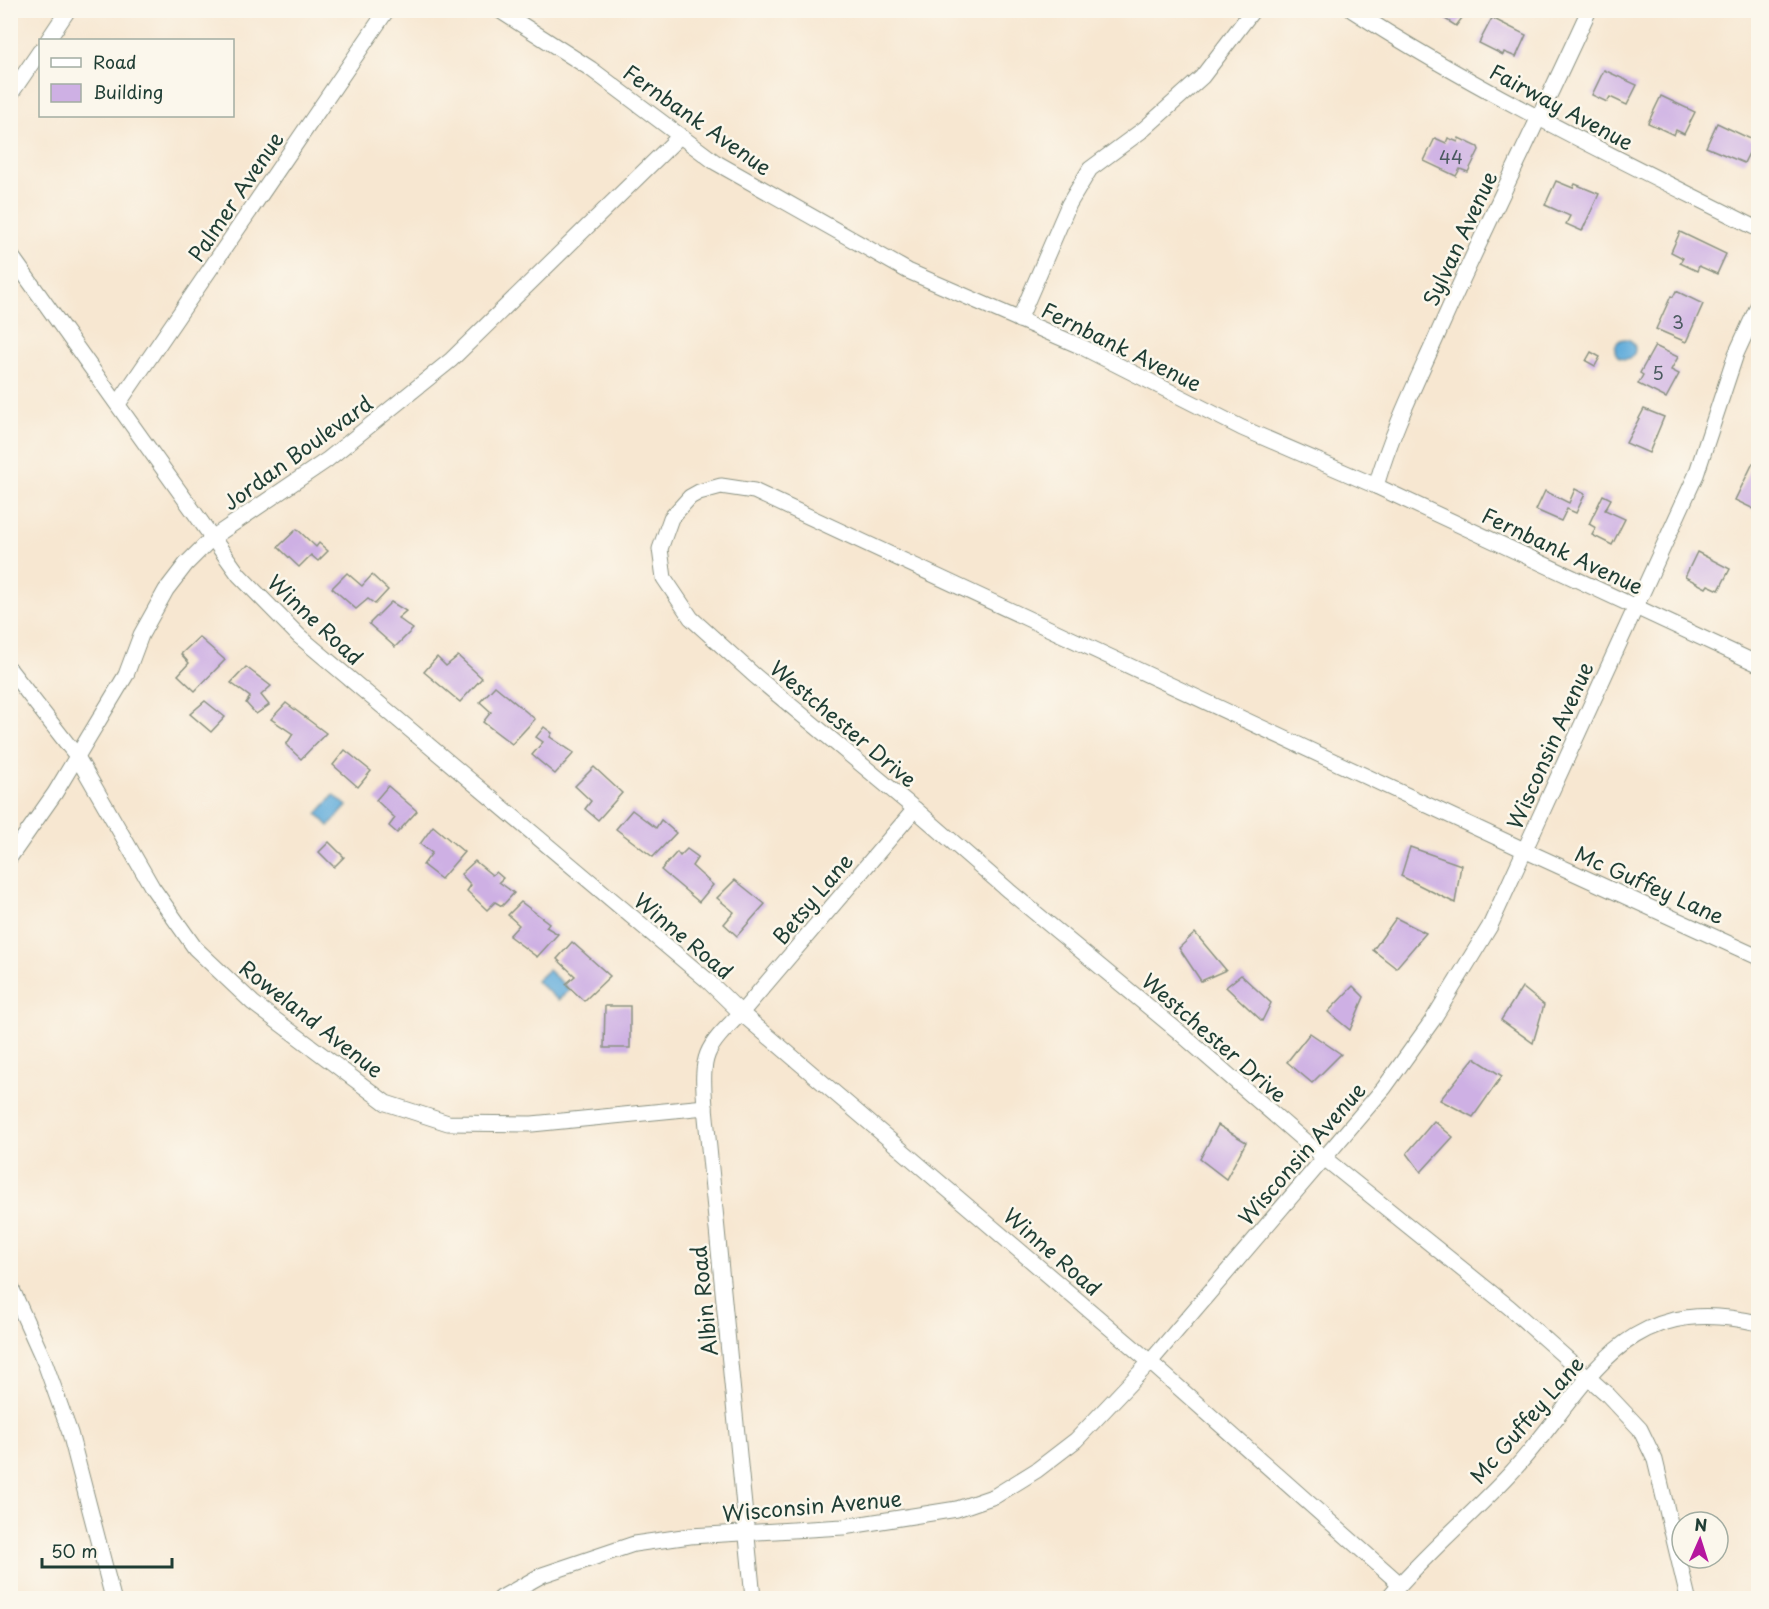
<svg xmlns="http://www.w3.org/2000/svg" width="1769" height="1609" viewBox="0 0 1769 1609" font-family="'Playpen Sans',sans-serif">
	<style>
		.water { fill: #63addb; stroke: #417588; stroke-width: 1.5 }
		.building { fill: #ceb0e4 }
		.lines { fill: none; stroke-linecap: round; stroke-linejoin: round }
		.street-casing { stroke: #8b9282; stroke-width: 17 }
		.street { stroke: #fff; stroke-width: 15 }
		.labels { text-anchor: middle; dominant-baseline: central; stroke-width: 5; stroke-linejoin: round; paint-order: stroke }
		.number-label { font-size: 18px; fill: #4b5a60 }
		.street-label { font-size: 21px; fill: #1f3d34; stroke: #fbf7ec }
	</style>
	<rect width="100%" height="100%" fill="#fbf7ec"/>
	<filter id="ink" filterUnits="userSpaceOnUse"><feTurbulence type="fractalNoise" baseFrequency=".0167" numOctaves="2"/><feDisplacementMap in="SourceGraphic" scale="12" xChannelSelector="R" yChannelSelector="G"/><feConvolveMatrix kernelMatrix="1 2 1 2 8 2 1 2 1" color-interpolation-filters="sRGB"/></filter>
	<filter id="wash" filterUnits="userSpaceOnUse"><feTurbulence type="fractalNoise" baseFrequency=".008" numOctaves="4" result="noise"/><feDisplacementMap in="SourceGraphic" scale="24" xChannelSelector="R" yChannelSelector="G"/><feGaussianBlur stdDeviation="1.35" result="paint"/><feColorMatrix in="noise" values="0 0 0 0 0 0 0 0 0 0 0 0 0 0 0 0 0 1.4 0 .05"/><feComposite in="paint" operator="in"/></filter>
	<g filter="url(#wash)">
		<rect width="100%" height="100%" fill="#f7e7d1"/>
		<g class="water">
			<circle cx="1625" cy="349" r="10"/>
			<path d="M 334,795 L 347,806 L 329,826 L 317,814 Z"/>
			<path d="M 548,970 L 570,990 L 558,1000 L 536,981 Z"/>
		</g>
		<g id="blocks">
			<g class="building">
				<path d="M 1431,10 L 1468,10 L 1456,26 Z"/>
				<path d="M 1492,18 L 1526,35 L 1516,57 L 1504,52 L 1503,55 L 1479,43 Z"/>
				<path d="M 1604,70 L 1637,85 L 1627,105 L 1610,97 L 1607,102 L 1592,95 Z"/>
				<path d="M 1661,96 L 1695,112 L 1684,134 L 1676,130 L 1674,135 L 1648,123 Z"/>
				<path d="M 1717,123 L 1755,141 L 1744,163 L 1706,147 Z"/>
				<path d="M 1435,138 L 1446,143 L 1448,138 L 1458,142 L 1459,138 L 1478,147 L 1479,150 L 1468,172 L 1460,169 L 1456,176 L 1424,161 Z"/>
				<path d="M 1556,181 L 1573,188 L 1575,184 L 1599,194 L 1582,231 L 1566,224 L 1570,216 L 1545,205 Z"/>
				<path d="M 1680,232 L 1726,254 L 1717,274 L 1699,266 L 1697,271 L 1680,263 L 1683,258 L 1671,252 Z"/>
				<path d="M 1676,291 L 1703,304 L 1686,342 L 1656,329 L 1671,296 L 1673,297 Z"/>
				<path d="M 1655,346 L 1678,357 L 1671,370 L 1679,374 L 1666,398 L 1638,384 L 1643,375 L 1640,373 Z"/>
				<path d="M 1591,352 L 1600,357 L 1595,366 L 1586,361 Z"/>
				<path d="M 1644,409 L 1664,417 L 1649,453 L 1626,443 Z"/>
				<path d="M 1753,463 L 1758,465 L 1758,511 L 1735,500 Z"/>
				<path d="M 1575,489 L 1585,494 L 1576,513 L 1567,509 L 1561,521 L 1536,510 L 1545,491 L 1569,503 Z"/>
				<path d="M 1603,495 L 1611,499 L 1605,510 L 1625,519 L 1612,545 L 1592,535 L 1596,528 L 1589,524 Z"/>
				<path d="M 297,529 L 316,547 L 319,543 L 328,551 L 318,561 L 311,555 L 299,567 L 278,547 Z"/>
				<path d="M 1697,552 L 1730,569 L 1719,590 L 1708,585 L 1706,588 L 1685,577 Z"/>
				<path d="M 347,573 L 362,586 L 372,575 L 388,590 L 375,604 L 368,599 L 356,609 L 332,588 Z"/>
				<path d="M 391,602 L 406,611 L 398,618 L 413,629 L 395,647 L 369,624 Z"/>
				<path d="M 199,637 L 225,660 L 195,691 L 178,675 L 189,663 L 181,654 Z"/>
				<path d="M 458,656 L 482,678 L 460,702 L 424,672 L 437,657 L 446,666 Z"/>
				<path d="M 246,667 L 271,686 L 261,695 L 269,705 L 256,714 L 246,703 L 250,697 L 231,683 Z"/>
				<path d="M 495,686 L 535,719 L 512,744 L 483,722 L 491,712 L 480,702 Z"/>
				<path d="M 205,701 L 225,717 L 211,732 L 190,714 Z"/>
				<path d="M 286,703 L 326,733 L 301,759 L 286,745 L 293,734 L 271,719 Z"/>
				<path d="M 544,727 L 552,733 L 550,737 L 574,753 L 555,774 L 532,755 L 543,742 L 536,737 Z"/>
				<path d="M 345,750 L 371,771 L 358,787 L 333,765 Z"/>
				<path d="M 594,767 L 622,793 L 598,820 L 585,809 L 591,801 L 575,786 Z"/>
				<path d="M 388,786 L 417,811 L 397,833 L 389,826 L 395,818 L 376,800 Z"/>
				<path d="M 632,810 L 656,828 L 661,820 L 676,833 L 653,857 L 616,829 Z"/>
				<path d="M 433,826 L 464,852 L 441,879 L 423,865 L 432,853 L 420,844 Z"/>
				<path d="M 329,842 L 344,857 L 334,867 L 319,852 Z"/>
				<path d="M 1410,847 L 1461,865 L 1455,903 L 1401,876 Z"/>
				<path d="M 687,849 L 698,857 L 692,866 L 713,885 L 699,902 L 661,870 L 677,852 L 680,856 Z"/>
				<path d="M 475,861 L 492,875 L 496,872 L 503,878 L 499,882 L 514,893 L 502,906 L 495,902 L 487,910 L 467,891 L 471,885 L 461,874 Z"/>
				<path d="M 735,880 L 765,904 L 737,936 L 724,924 L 734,912 L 717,898 Z"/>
				<path d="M 521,902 L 549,923 L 546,927 L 558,934 L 537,957 L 509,936 L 519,925 L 508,915 Z"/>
				<path d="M 1396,918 L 1426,933 L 1396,968 L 1373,950 Z"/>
				<path d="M 1195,933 L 1226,970 L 1201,981 L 1179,948 Z"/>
				<path d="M 572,942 L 610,976 L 584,1001 L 566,984 L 575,976 L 557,959 Z"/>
				<path d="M 1241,975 L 1271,1003 L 1262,1021 L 1226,987 Z"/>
				<path d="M 1353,986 L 1364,997 L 1350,1030 L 1328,1012 Z"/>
				<path d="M 1522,987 L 1544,1005 L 1533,1043 L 1501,1020 Z"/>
				<path d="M 605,1006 L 630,1006 L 630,1048 L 604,1048 Z"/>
				<path d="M 1310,1033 L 1341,1054 L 1312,1083 L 1287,1062 Z"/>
				<path d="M 1474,1058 L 1502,1076 L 1473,1117 L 1440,1100 Z"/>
				<path d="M 1434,1121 L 1453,1137 L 1421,1172 L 1407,1153 Z"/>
				<path d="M 1218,1125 L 1246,1142 L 1226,1179 L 1200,1159 Z"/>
			</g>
		</g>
	</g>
	<g filter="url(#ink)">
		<use href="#blocks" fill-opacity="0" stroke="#8b9282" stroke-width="1.5"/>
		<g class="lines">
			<defs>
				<g id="street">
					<path d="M 499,10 L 591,69 L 715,162 L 908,271 L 1082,347 L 1242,428 L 1376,486 L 1758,664"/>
					<path d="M 1352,10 C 1482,94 1621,160 1758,229"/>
					<path d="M 48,40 L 68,10"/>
					<path d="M 10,95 L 40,51"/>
					<path d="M 10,254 L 239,575 L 299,636 L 707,980 L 741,1013 L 1150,1362 L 1400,1584"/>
					<path d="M 1019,320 L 1069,204 L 1090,169 L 1144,129 L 1202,77 L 1253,10"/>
					<path d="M 118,404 L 387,10"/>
					<path d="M 1376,486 C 1391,434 1414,387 1436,338 C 1484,228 1539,120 1589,10"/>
					<path d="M 10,670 L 76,755 L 152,887 L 195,948 L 253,1003 L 386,1103 L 448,1123 L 532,1124 L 705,1107"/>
					<path d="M 10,857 L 55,793 L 126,675 L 141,635 L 166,590 L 186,564 L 212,538 L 327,460 L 451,360 L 680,136"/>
					<path d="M 10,1285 L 45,1363 L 70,1433 L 113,1598"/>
					<path d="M 501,1598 L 542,1575 L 634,1544 L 690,1536 L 843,1527 L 957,1509 L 995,1496 L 1037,1470 L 1076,1440 L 1150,1362 L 1384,1088 L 1432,1021 L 1490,926 L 1696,475 L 1736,354 L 1758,306"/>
					<path d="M 753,1598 L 705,1107 C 701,1054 704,1050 741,1013 L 915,809"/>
					<path d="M 1388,1598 C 1425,1554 1470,1517 1510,1474 C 1589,1389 1617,1290 1758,1323"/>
					<path d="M 1688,1598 L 1655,1460 L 1640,1429 L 1608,1395 L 1509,1307 L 1324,1158 L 1179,1032 L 1009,891 L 915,809 L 754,675 L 691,618 L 664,578 L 660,549 L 671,518 L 690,497 L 699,492 L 721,486 L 754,491 L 1524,850 L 1758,957"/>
				</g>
			</defs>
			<use href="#street" class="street-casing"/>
			<use href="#street" class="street"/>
		</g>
	</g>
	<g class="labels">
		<g class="number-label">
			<text x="1451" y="156">44</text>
			<text x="1678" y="321">3</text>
			<text x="1658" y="372">5</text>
		</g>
		<g class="street-label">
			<text transform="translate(1562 106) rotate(28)">Fairway Avenue</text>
			<text transform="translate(698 119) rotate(35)">Fernbank Avenue</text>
			<text transform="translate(235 196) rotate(-56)">Palmer Avenue</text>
			<text transform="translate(1459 238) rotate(-65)">Sylvan Avenue</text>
			<text transform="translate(1122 346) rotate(26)">Fernbank Avenue</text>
			<text transform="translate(297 452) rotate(-36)">Jordan Boulevard</text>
			<text transform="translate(1563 550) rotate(25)">Fernbank Avenue</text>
			<text transform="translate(316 619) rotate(43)">Winne Road</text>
			<text transform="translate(844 723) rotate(40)">Westchester Drive</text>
			<text transform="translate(1549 745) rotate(-66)">Wisconsin Avenue</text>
			<text transform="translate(1650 884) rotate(24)">Mc Guffey Lane</text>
			<text transform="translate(812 898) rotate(-50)">Betsy Lane</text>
			<text transform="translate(684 935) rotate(40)">Winne Road</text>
			<text transform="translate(312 1018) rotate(38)">Roweland Avenue</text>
			<text transform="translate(1215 1037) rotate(41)">Westchester Drive</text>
			<text transform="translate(1301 1153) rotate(-49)">Wisconsin Avenue</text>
			<text transform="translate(1053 1251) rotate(41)">Winne Road</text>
			<text transform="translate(703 1301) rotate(-96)">Albin Road</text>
			<text transform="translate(1526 1419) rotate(-49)">Mc Guffey Lane</text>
			<text transform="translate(812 1505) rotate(-5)">Wisconsin Avenue</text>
		</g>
	</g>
	<rect width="1769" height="1609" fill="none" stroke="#fbf7ec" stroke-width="36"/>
	<rect x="39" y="39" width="195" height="78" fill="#fbf7ec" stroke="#a3ada2" stroke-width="1.5"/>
	<rect x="51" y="58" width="30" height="9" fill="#ffffff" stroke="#a3ada2" stroke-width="1.5"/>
	<text x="93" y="69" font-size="18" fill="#1f3d34">Road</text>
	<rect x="51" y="84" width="30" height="18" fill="#ceb0e4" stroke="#a3ada2" stroke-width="1.5"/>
	<text x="93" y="99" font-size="18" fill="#1f3d34">Building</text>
	<g transform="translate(1700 1540) rotate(3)"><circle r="28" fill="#fbf7ec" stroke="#a3ada2" stroke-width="1.5"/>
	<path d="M0-4.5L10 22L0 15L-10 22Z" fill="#b5179e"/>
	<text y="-9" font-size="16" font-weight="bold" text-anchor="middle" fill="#1f3d34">N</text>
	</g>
	<path d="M42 1558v9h130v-9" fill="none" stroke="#1f3d34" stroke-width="3"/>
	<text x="51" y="1558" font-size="18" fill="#1f3d34" stroke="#fbf7ec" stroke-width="4.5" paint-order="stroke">50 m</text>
</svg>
